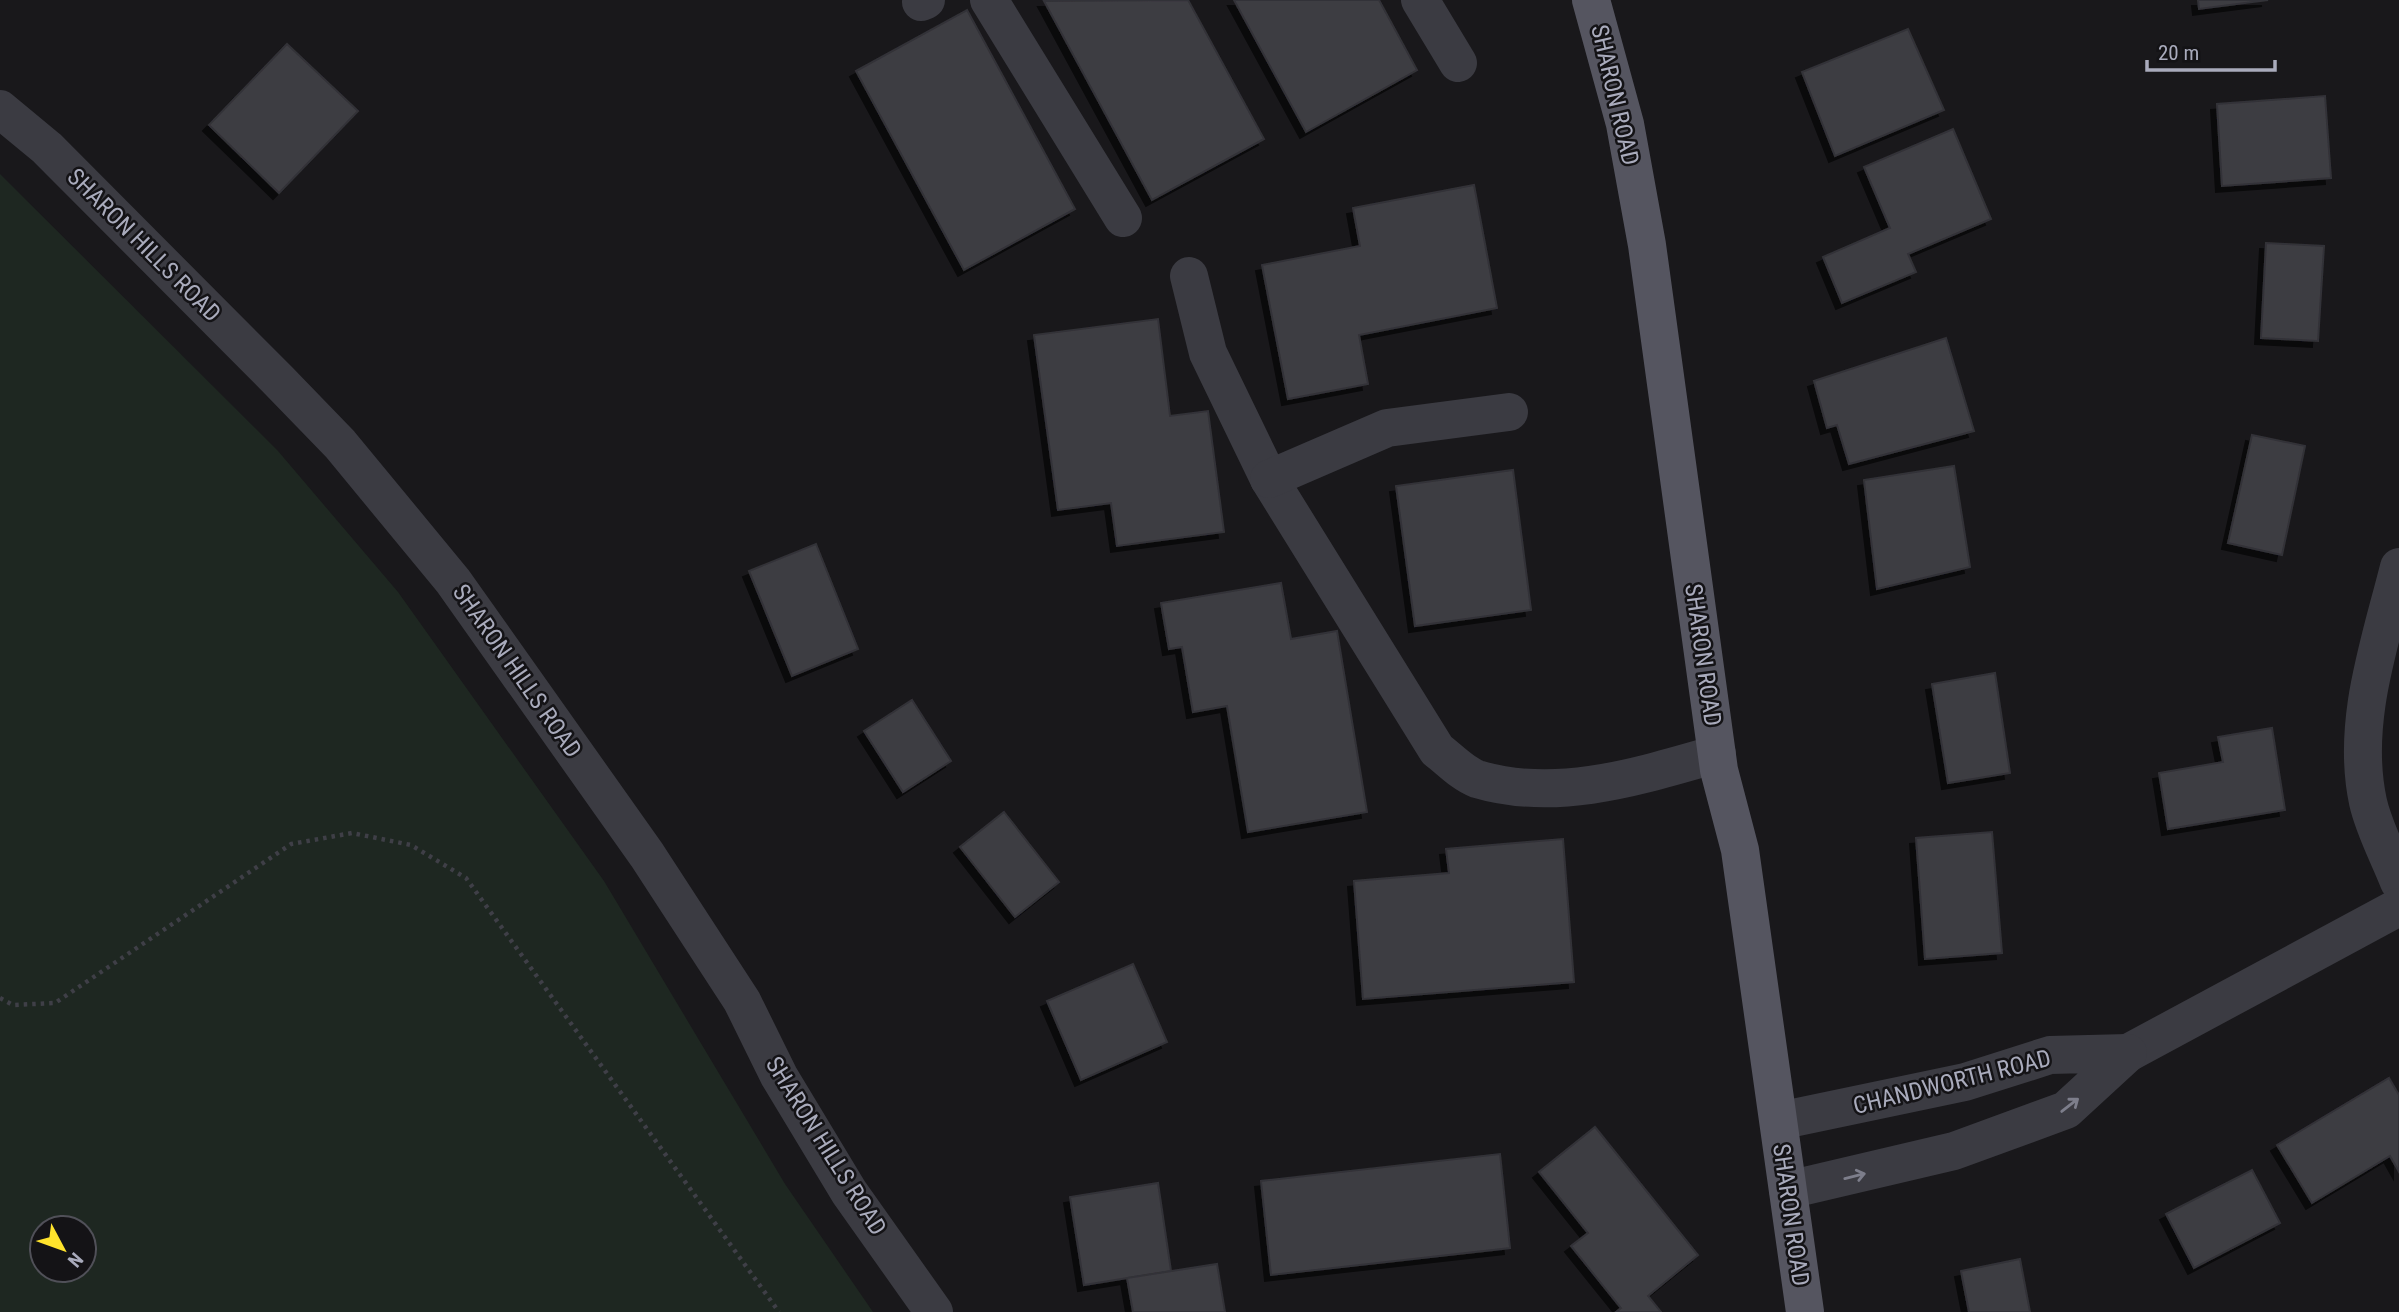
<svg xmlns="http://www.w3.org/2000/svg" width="2399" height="1312" viewBox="0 0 2399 1312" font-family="'Roboto Condensed',sans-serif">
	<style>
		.green { fill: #1e2721; fill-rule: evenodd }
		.building { fill: #3e3d43; stroke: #333237; stroke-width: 2; filter: url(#shadow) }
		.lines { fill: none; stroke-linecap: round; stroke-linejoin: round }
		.path { stroke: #3f3f47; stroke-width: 4.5; stroke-dasharray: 3.5 5; stroke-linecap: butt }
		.minor { stroke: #3b3b42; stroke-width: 38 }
		.major { stroke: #555560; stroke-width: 38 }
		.oneway { stroke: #7d7e8b }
		.labels { text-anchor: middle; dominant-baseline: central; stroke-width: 5; stroke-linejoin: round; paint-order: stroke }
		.street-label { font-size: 24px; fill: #a9abbc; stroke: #141316 }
	</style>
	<defs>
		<filter id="shadow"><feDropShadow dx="-6" dy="6" stdDeviation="0" flood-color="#0009"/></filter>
	</defs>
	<rect width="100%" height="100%" fill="#19181b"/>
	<path class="green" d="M 0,174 L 278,451 L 398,592 L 604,881 L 785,1184 L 873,1312 L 0,1312 ZM 84,1228 L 84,1270 L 42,1270 L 42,1228 Z"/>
	<g class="building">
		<path d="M 1188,0 L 1264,139 L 1152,200 L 1044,1 Z"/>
		<path d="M 1234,0 L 1379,0 L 1417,70 L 1306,132 Z"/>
		<path d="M 2198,0 L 2268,0 L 2199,9 Z"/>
		<path d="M 967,10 L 1075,209 L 964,270 L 856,71 Z"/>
		<path d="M 1908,29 L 1944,110 L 1835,156 L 1802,72 Z"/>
		<path d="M 287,44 L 358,111 L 279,193 L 209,125 Z"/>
		<path d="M 2325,96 L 2331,178 L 2222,186 L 2217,104 Z"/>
		<path d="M 1953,129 L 1991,219 L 1908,254 L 1916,272 L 1842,303 L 1823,257 L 1890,228 L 1864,167 Z"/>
		<path d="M 1474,185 L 1497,308 L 1359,335 L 1368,384 L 1288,399 L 1262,265 L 1360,246 L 1353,208 Z"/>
		<path d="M 2266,243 L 2324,246 L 2318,341 L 2261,338 Z"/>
		<path d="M 1158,319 L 1170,416 L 1208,411 L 1224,532 L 1117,546 L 1111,503 L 1058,510 L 1034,335 Z"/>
		<path d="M 1946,338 L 1974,431 L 1849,464 L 1837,425 L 1827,428 L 1814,381 Z"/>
		<path d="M 2252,435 L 2305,446 L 2282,555 L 2228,543 Z"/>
		<path d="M 1954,466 L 1970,567 L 1877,589 L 1864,480 Z"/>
		<path d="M 1513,470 L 1531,610 L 1415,626 L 1396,486 Z"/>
		<path d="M 816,544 L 858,649 L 792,676 L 749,571 Z"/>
		<path d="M 1281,583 L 1291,639 L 1337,631 L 1367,812 L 1248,832 L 1227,706 L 1193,712 L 1182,647 L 1169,649 L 1161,603 Z"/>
		<path d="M 1995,673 L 2010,773 L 1948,783 L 1932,684 Z"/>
		<path d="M 912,700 L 951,761 L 903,792 L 864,731 Z"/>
		<path d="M 2272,728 L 2285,810 L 2168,829 L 2159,773 L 2223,762 L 2218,737 Z"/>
		<path d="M 1004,812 L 1059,882 L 1015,917 L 960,847 Z"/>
		<path d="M 1992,832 L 2002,953 L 1925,959 L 1916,838 Z"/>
		<path d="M 1563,839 L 1574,982 L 1363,999 L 1354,881 L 1449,873 L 1446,849 Z"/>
		<path d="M 1133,964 L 1167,1042 L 1081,1080 L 1047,1001 Z"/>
		<path d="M 2389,1078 L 2399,1095 L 2399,1172 L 2390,1156 L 2312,1203 L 2277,1145 Z"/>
		<path d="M 1595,1127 L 1698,1255 L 1648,1296 L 1661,1312 L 1616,1312 L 1621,1308 L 1571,1246 L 1588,1233 L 1539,1172 Z"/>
		<path d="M 1500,1154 L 1510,1248 L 1271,1275 L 1261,1181 Z"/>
		<path d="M 2252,1170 L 2280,1223 L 2194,1268 L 2166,1214 Z"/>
		<path d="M 1158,1183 L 1171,1271 L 1084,1285 L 1070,1197 Z"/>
		<path d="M 2020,1259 L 2030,1312 L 1969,1312 L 1961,1271 Z"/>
		<path d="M 1217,1264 L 1225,1312 L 1133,1312 L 1127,1278 Z"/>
	</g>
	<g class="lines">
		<path class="path" d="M 0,998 L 13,1005 L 55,1003 L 291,844 L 352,833 L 411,845 L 466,878 L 779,1312"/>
		<g class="minor">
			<path d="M 989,0 L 1123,218"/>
			<path d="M 1420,0 L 1458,63"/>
			<path d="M 921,2 L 926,0"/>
			<path d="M 0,109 L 47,148 L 279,381 L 340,444 L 453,581 L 647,855 L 742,1001 L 779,1076 L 849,1192 L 934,1312"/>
			<path d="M 1189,276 L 1208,353 L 1269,479 L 1437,750 C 1449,759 1463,774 1477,779 C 1557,803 1640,776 1717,754"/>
			<path d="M 1269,479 L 1387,428 L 1509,412"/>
			<path d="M 2399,567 C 2380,643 2351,723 2368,802 C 2374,829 2389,856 2399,882"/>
			<path d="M 2128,1053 L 2399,907"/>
			<path d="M 1779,1121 L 1965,1082 L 2050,1055 L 2128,1053 L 2066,1110 L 1954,1151 L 1788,1190"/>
		</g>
		<path class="major" d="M 1591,0 L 1625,124 L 1647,245 L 1719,770 L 1740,850 L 1805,1312"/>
	</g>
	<defs><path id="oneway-shaft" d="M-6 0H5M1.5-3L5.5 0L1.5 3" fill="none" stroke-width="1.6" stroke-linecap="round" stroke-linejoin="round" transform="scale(1.75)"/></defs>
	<g class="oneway">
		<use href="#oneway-shaft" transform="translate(2070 1105) rotate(-38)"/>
		<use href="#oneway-shaft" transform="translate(1855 1176) rotate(-14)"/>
	</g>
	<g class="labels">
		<g class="street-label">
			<text transform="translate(1615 95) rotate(77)">SHARON ROAD</text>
			<text transform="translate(144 245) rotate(45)">SHARON HILLS ROAD</text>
			<text transform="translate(1703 655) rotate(82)">SHARON ROAD</text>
			<text transform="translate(517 671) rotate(55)">SHARON HILLS ROAD</text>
			<text transform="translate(1952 1082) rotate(-14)">CHANDWORTH ROAD</text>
			<text transform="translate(826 1146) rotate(58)">SHARON HILLS ROAD</text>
			<text transform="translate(1791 1215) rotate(82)">SHARON ROAD</text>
		</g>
	</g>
	<g transform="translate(63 1249) rotate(131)"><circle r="33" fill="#141316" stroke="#505058" stroke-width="2"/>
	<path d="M0-5L12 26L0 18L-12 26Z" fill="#ffe32c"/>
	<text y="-10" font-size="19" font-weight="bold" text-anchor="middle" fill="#a9abbc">N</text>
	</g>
	<path d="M2147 60v10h128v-10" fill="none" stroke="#a9abbc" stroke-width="3.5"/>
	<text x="2158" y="60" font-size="21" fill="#a9abbc" stroke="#141316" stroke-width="5" paint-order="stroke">20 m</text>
</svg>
